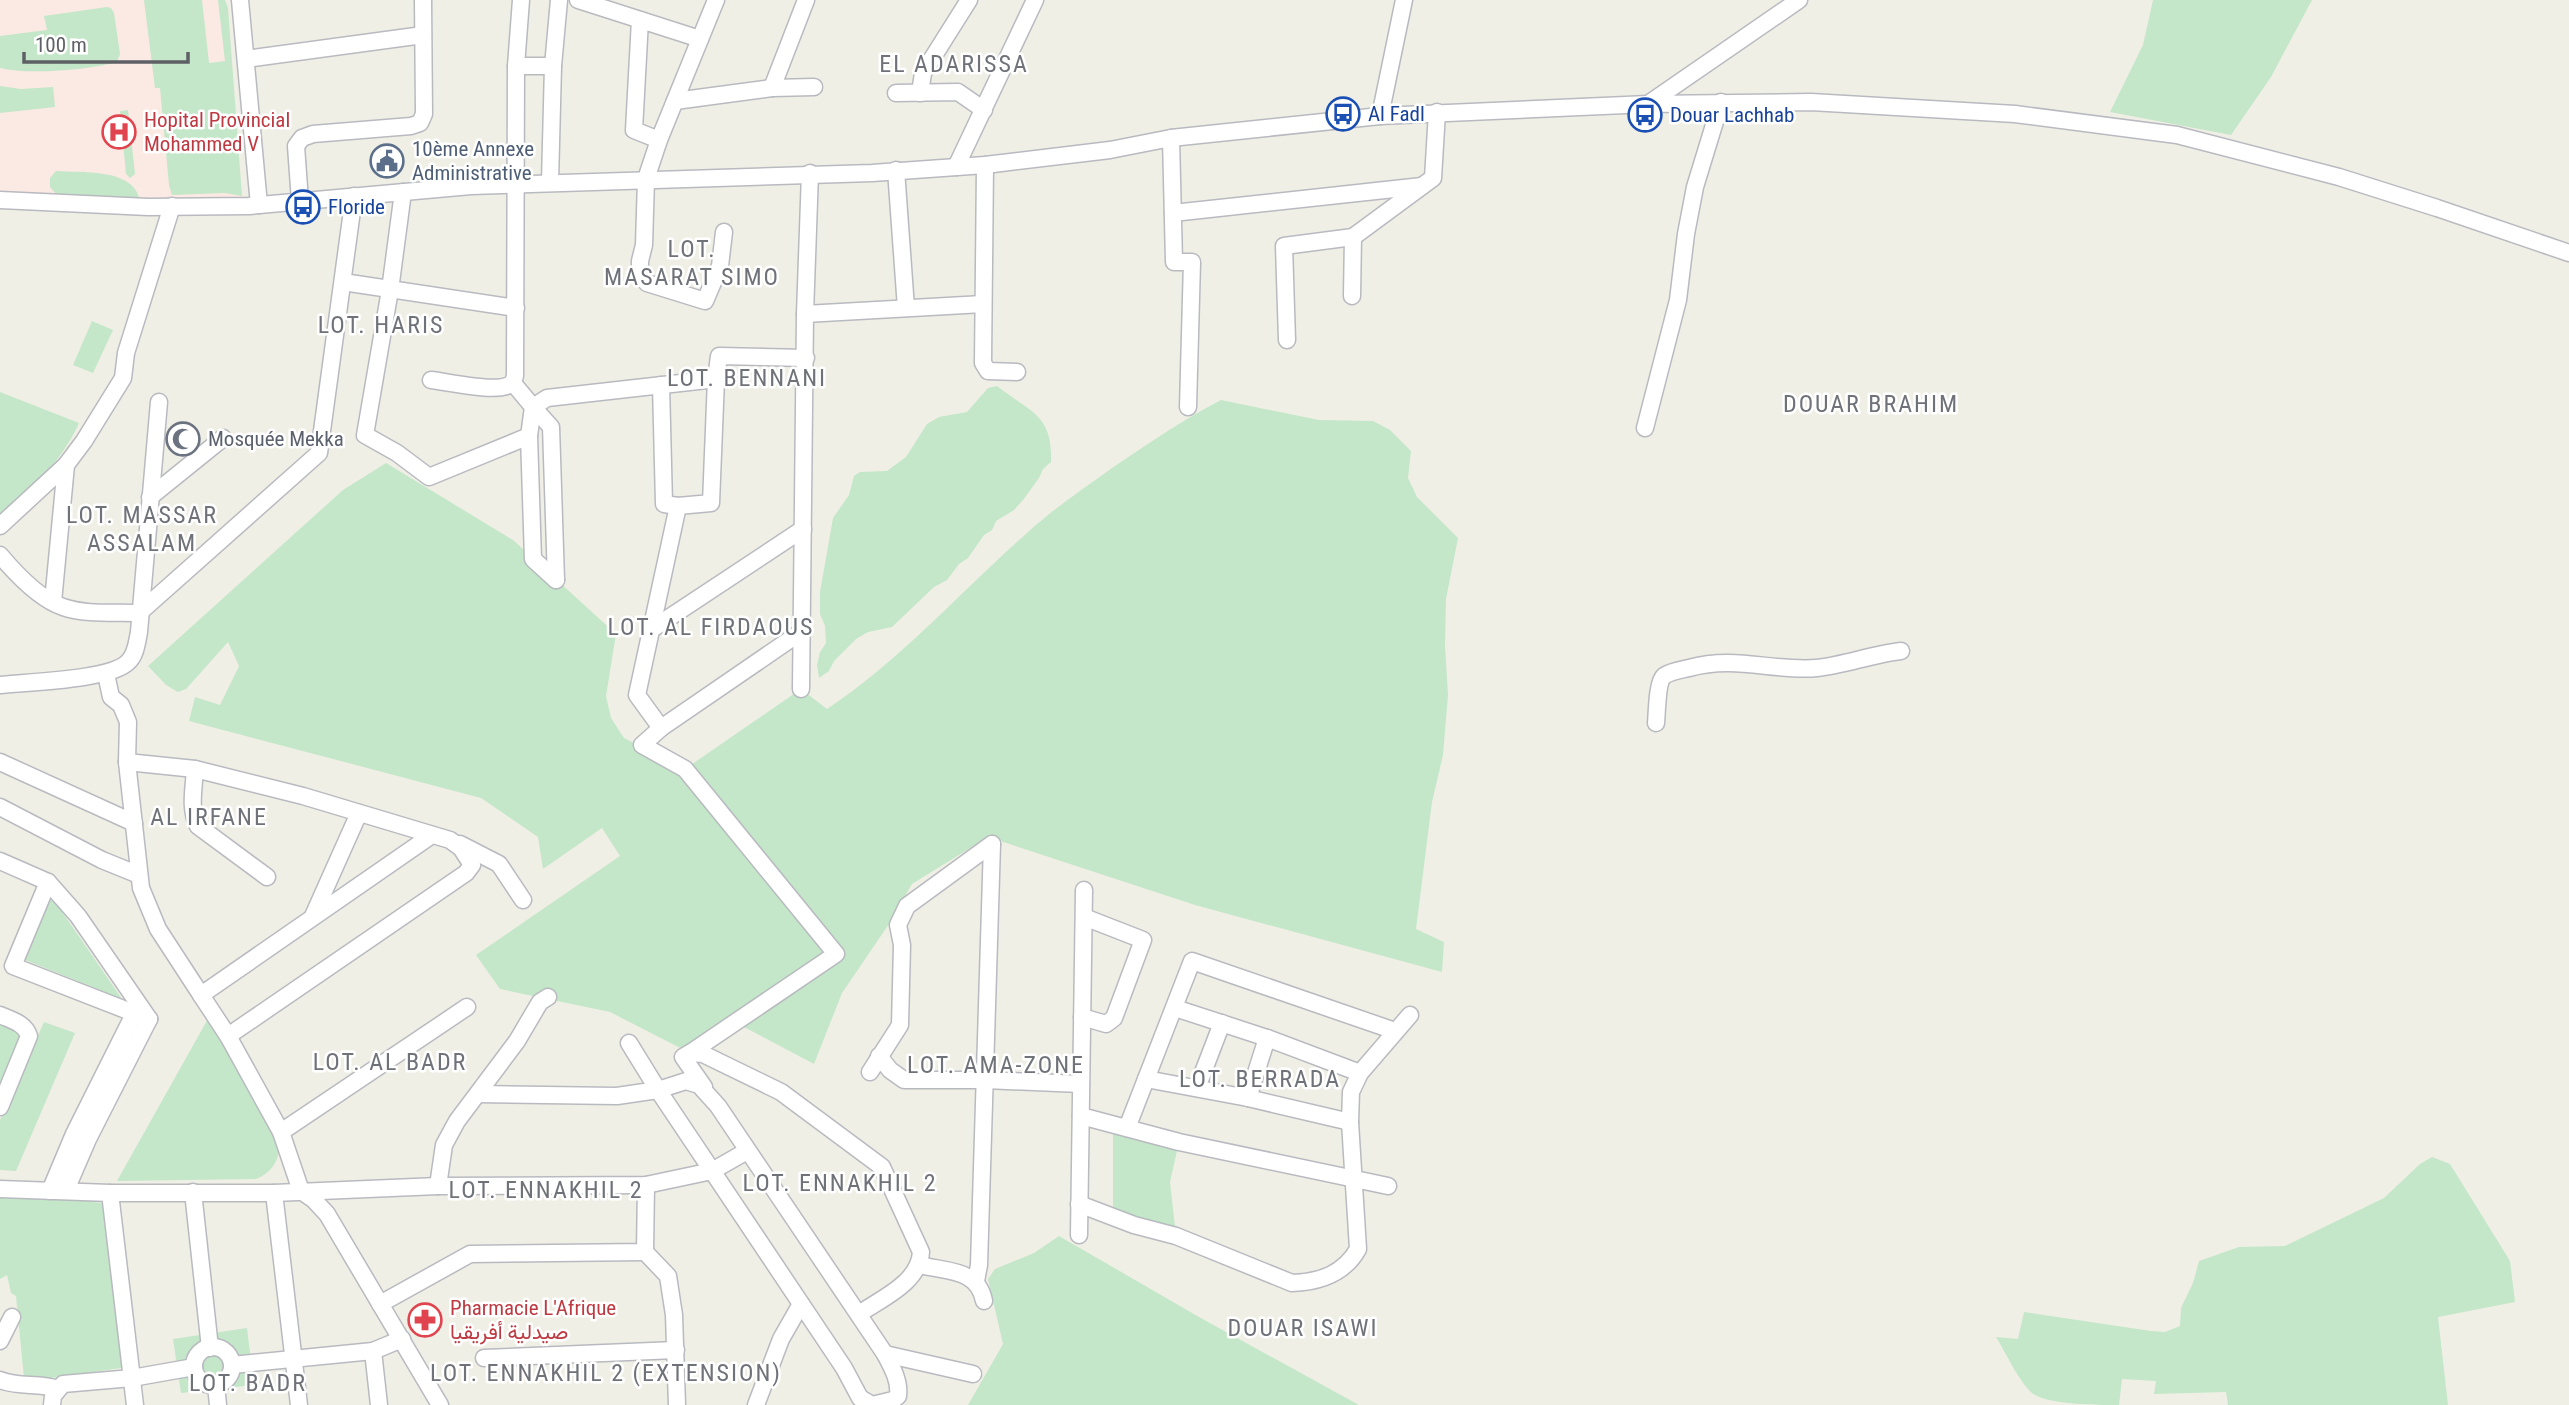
<svg xmlns="http://www.w3.org/2000/svg" width="2569" height="1405" viewBox="0 0 2569 1405" font-family="'Roboto Condensed',Vazirmatn,sans-serif">
	<style>
		.medical { fill: #fbe9e3 }
		.green { fill: #c3e7c8 }
		.lines { fill: none; stroke-linecap: round; stroke-linejoin: round }
		.minor-casing { stroke: #b8bac0; stroke-width: 19 }
		.minor { stroke: #fff; stroke-width: 16 }
		.labels { text-anchor: middle; dominant-baseline: central; stroke-width: 5; stroke-linejoin: round; paint-order: stroke }
		.transit-label { font-size: 21px; fill: #164399; stroke: #fff; text-anchor: start }
		.health-label { font-size: 21px; fill: #be3a42; stroke: #fff; text-anchor: start }
		.service-label { font-size: 21px; fill: #4e5e75; stroke: #fff; text-anchor: start }
		.worship-label { font-size: 21px; fill: #5b616d; stroke: #fff; text-anchor: start }
		.quarter-label { font-size: 24px; letter-spacing: 2px; fill: #6f7278; stroke: #fff }
	</style>
	<rect width="100%" height="100%" fill="#f0efe6"/>
	<path class="medical" d="M 0,0 L 225,0 L 228,8 L 243,206 L 0,200 Z"/>
	<g class="green">
		<path d="M 144,0 L 202,0 L 209,63 L 225,61 L 218,0 L 225,0 L 228,8 L 242,196 L 225,193 L 172,195 L 169,185 L 160,88 L 155,88 Z"/>
		<path d="M 2153,0 L 2312,0 L 2271,77 L 2231,135 L 2110,112 L 2143,45 Z"/>
		<path d="M 107,7 L 111,8 L 114,13 L 120,54 L 117,62 C 89,70 28,75 0,68 L 0,36 L 47,30 L 44,16 Z"/>
		<path d="M 0,86 L 21,89 L 53,87 L 55,107 L 0,113 Z"/>
		<path d="M 128,110 L 135,174 L 130,178 L 126,174 L 120,111 Z"/>
		<path d="M 56,171 C 81,173 130,168 139,197 L 138,200 L 56,194 L 50,187 L 50,178 Z"/>
		<path d="M 92,321 L 113,330 L 93,373 L 73,365 Z"/>
		<path d="M 997,386 C 1030,412 1053,414 1051,462 L 1043,469 L 1039,478 L 1023,500 L 1014,510 L 996,521 L 992,530 L 984,535 L 968,558 L 959,564 L 947,580 L 934,587 L 892,627 L 868,632 L 856,639 L 834,661 L 829,671 L 819,678 L 817,665 L 820,652 L 826,643 L 825,626 L 820,614 L 820,592 L 833,518 L 849,495 L 854,476 L 860,472 L 887,471 L 906,457 L 927,424 L 939,417 L 967,412 L 988,388 Z"/>
		<path d="M 0,392 L 79,423 C 64,457 29,495 0,519 Z"/>
		<path d="M 1221,400 L 1319,420 L 1373,421 L 1390,430 L 1411,451 L 1408,478 L 1417,497 L 1458,538 L 1446,599 L 1445,646 L 1448,695 L 1443,755 L 1432,802 L 1416,929 L 1444,942 L 1442,972 L 1195,905 L 988,837 L 912,884 L 889,924 L 842,993 L 814,1064 L 742,1026 L 690,1053 L 610,1012 L 500,989 L 476,955 L 620,856 L 602,828 L 543,869 L 538,837 L 481,798 L 189,721 L 195,697 L 220,705 L 239,666 L 228,642 L 186,689 L 178,692 L 166,685 L 148,666 L 343,490 L 386,463 L 513,540 L 616,634 L 606,696 L 611,718 L 624,738 L 685,769 L 801,689 L 827,709 C 901,660 960,592 1027,533 C 1053,509 1083,489 1112,468 C 1148,444 1182,420 1221,400 Z"/>
		<path d="M 53,900 L 56,903 L 122,999 L 23,959 L 49,901 Z"/>
		<path d="M 209,1017 L 280,1145 C 278,1162 272,1172 256,1179 L 117,1181 Z"/>
		<path d="M 0,1019 L 24,1034 L 0,1094 Z"/>
		<path d="M 44,1022 L 75,1033 L 16,1171 L 0,1170 L 0,1120 Z"/>
		<path d="M 1113,1126 L 1179,1142 L 1170,1182 L 1176,1236 L 1113,1219 Z"/>
		<path d="M 2432,1157 L 2450,1164 L 2510,1261 L 2515,1302 L 2438,1317 L 2448,1405 L 2228,1405 L 2226,1392 L 2154,1394 L 2156,1381 L 2122,1379 L 2119,1405 C 2098,1405 2047,1405 2032,1393 C 2018,1380 2006,1353 1996,1337 L 2018,1339 L 2024,1312 L 2151,1331 L 2165,1332 L 2180,1326 L 2181,1308 L 2193,1283 L 2199,1261 L 2239,1247 L 2285,1246 L 2384,1198 L 2420,1164 Z"/>
		<path d="M 0,1198 L 78,1200 L 101,1203 L 105,1209 L 124,1365 L 121,1368 L 51,1378 L 24,1378 L 16,1296 L 11,1293 L 7,1275 L 0,1279 Z"/>
		<path d="M 1059,1236 L 1199,1317 L 1359,1405 L 968,1405 L 1003,1344 L 988,1279 L 995,1269 L 1034,1253 Z"/>
		<path d="M 247,1328 L 254,1385 L 181,1393 L 173,1339 Z"/>
	</g>
	<g class="lines">
		<defs>
			<g id="minor">
				<path d="M 240,0 L 259,205"/>
				<path d="M 578,0 L 700,39"/>
				<path d="M 716,0 L 659,140 L 646,179 L 644,245 L 640,261 L 640,274 L 647,283 L 705,301 L 720,266 L 724,232"/>
				<path d="M 640,20 L 634,130 L 659,140"/>
				<path d="M 246,59 L 423,35"/>
				<path d="M 516,66 L 553,66"/>
				<path d="M 772,88 L 806,0"/>
				<path d="M 896,93 L 958,92 L 984,110"/>
				<path d="M 920,93 L 923,73 L 969,0"/>
				<path d="M 675,101 L 772,88 L 814,87"/>
				<path d="M 1648,104 L 1799,0"/>
				<path d="M 1380,116 L 1404,0"/>
				<path d="M 1171,138 L 1174,262 L 1192,262 L 1188,407"/>
				<path d="M 985,165 L 983,363 L 988,371 L 1017,372"/>
				<path d="M 956,167 L 1035,0"/>
				<path d="M 896,170 L 906,308"/>
				<path d="M 550,182 L 553,66 L 559,0"/>
				<path d="M 403,192 L 390,290 L 365,435 L 397,453 L 429,477 L 529,436"/>
				<path d="M 0,200 L 148,207 L 249,206 L 471,186 L 872,173 L 985,165 L 1110,150 L 1171,138 L 1380,116 L 1648,104 L 1811,102 L 2015,114 L 2177,135 L 2339,177 L 2437,208 L 2569,253"/>
				<path d="M 300,201 L 296,146 L 302,138 L 313,134 L 411,126 L 420,123 L 424,114 L 423,0"/>
				<path d="M 1173,213 L 1422,186"/>
				<path d="M 1353,237 L 1433,178 L 1437,112"/>
				<path d="M 343,282 L 516,308"/>
				<path d="M 805,314 L 983,304"/>
				<path d="M 1287,340 L 1284,246 L 1353,237 L 1352,296"/>
				<path d="M 431,380 C 448,382 495,393 509,385 C 514,383 513,381 515,376 L 516,66 L 521,0"/>
				<path d="M 513,383 L 533,407 L 547,398 L 716,379 L 719,356 L 806,358"/>
				<path d="M 661,385 L 664,504 L 678,506 L 711,503 L 716,379"/>
				<path d="M 533,407 L 529,436 L 533,559 L 556,580"/>
				<path d="M 533,407 L 551,427 L 556,580"/>
				<path d="M 1645,428 L 1678,300 L 1686,234 L 1695,187 L 1721,102"/>
				<path d="M 150,497 L 223,438"/>
				<path d="M 0,526 L 66,465 L 84,441 L 123,378 L 126,353 L 172,206"/>
				<path d="M 0,555 C 16,574 39,599 63,607 C 85,615 115,612 139,613 L 319,453 L 354,196"/>
				<path d="M 53,602 L 66,465"/>
				<path d="M 652,629 L 803,529"/>
				<path d="M 106,674 L 111,697 L 121,705 L 128,722 L 127,762 L 141,888 L 158,929 L 201,995"/>
				<path d="M 0,685 C 27,682 111,680 128,662 C 136,655 137,642 139,632 L 159,402"/>
				<path d="M 801,689 L 805,314 L 810,173"/>
				<path d="M 1656,723 C 1657,713 1657,682 1664,676 C 1671,671 1681,670 1689,668 C 1736,655 1773,672 1817,668 C 1845,665 1873,654 1901,651"/>
				<path d="M 661,728 L 637,695 L 678,506"/>
				<path d="M 0,762 L 134,823"/>
				<path d="M 127,762 L 195,769 L 303,796 L 450,840 L 461,848 L 472,865 L 466,873 L 228,1036"/>
				<path d="M 195,769 C 194,788 189,809 198,826 L 267,877"/>
				<path d="M 0,807 L 102,860 L 139,875"/>
				<path d="M 432,835 L 201,995 L 228,1036 L 281,1132 L 301,1191 L 314,1200 L 327,1214 L 440,1405"/>
				<path d="M 460,844 L 499,864 L 523,900"/>
				<path d="M 0,861 L 48,882 L 78,916 L 149,1019"/>
				<path d="M 48,882 L 13,966 L 149,1019"/>
				<path d="M 313,916 L 359,813"/>
				<path d="M 1175,1008 L 1267,1038 L 1360,1073"/>
				<path d="M 0,1015 C 11,1020 25,1023 29,1036 L 0,1107"/>
				<path d="M 1082,1017 L 1106,1024 L 1114,1018 L 1143,940 L 1084,917"/>
				<path d="M 690,1053 L 836,954 L 685,769 L 642,745 L 661,728 L 801,632"/>
				<path d="M 879,1056 L 890,1070 L 904,1080 L 985,1080 L 1081,1084"/>
				<path d="M 870,1072 L 900,1025 L 902,945 L 898,925 L 907,906 L 992,844"/>
				<path d="M 1146,1079 L 1248,1098 L 1350,1122"/>
				<path d="M 704,1087 L 683,1057 L 690,1053 L 703,1054 L 781,1092 L 882,1167 L 921,1252 C 919,1283 882,1298 859,1314"/>
				<path d="M 1197,1088 L 1222,1023"/>
				<path d="M 478,1094 L 617,1096 L 658,1090 L 686,1081 L 699,1085 L 718,1106 L 885,1354 C 892,1367 900,1381 898,1396 L 893,1400 L 872,1405 L 860,1398 L 844,1368 L 658,1090 L 629,1043"/>
				<path d="M 1248,1098 L 1267,1038"/>
				<path d="M 1081,1116 L 1179,1142 L 1388,1186"/>
				<path d="M 1127,1128 L 1192,961 L 1395,1031"/>
				<path d="M 281,1132 L 467,1007"/>
				<path d="M 438,1186 L 444,1145 L 457,1121 L 517,1041 L 540,1002 L 548,997"/>
				<path d="M 0,1189 L 110,1193 L 274,1193 L 438,1186 L 646,1185 L 712,1171 L 747,1151"/>
				<path d="M 66,1190 L 88,1139 L 149,1019"/>
				<path d="M 50,1191 L 74,1134 L 134,1014"/>
				<path d="M 193,1192 L 210,1348"/>
				<path d="M 110,1193 L 135,1405"/>
				<path d="M 274,1193 L 299,1405"/>
				<path d="M 1079,1204 L 1134,1225 L 1176,1236 L 1292,1283 C 1320,1282 1344,1274 1358,1249 L 1350,1122 L 1351,1092 L 1360,1073 L 1410,1015"/>
				<path d="M 1079,1235 L 1084,890"/>
				<path d="M 645,1252 L 668,1276 L 674,1315 L 677,1405"/>
				<path d="M 920,1265 C 948,1272 978,1269 984,1301"/>
				<path d="M 976,1281 L 979,1265 L 992,844"/>
				<path d="M 380,1304 L 470,1254 L 645,1252 L 646,1185"/>
				<path d="M 0,1341 L 12,1317"/>
				<circle cx="213" cy="1366" r="19"/>
				<path d="M 373,1351 L 379,1405"/>
				<path d="M 885,1354 L 973,1374"/>
				<path d="M 484,1358 L 676,1350"/>
				<path d="M 232,1365 L 373,1351 L 402,1339"/>
				<path d="M 0,1380 C 19,1388 39,1382 58,1389"/>
				<path d="M 216,1385 L 218,1405"/>
				<path d="M 52,1405 L 53,1396 L 63,1384 L 132,1378 L 194,1367"/>
				<path d="M 756,1405 L 781,1339 L 801,1304"/>
			</g>
		</defs>
		<use href="#minor" class="minor-casing"/>
		<use href="#minor" class="minor"/>
	</g>
	<defs>
		<symbol id="bus-ring" viewBox="-11 -11 22 22"><circle r="9.5" fill="#fff" stroke="#1a4fb4" stroke-width="1.5"/><path d="M-5-6H5V4H4V6H2V4H-2V6H-4V4H-5ZM-3.5-4V0h7V-4ZM-3.5 1.2v1.5H-2V1.2ZM2 1.2v1.5H3.5V1.2Z" fill="#1a4fb4"/></symbol>
		<symbol id="hospital-ring" viewBox="-11 -11 22 22"><circle r="9.5" fill="#fff" stroke="#e0444e" stroke-width="1.5"/><path d="M-5-5h3v3.5h4V-5h3V5h-3V1.5h-4V5h-3Z" fill="#e0444e"/></symbol>
		<symbol id="civic-ring" viewBox="-11 -11 22 22"><circle r="9.5" fill="#fff" stroke="#5c6f8a" stroke-width="1.5"/><path d="M-.6-6.5H3V-4.5H.6V-3L4-1V1h2V6H-6V1h2V-1L-.6-3ZM-1.2 2.5V6h2.4V2.5Z" fill="#5c6f8a"/></symbol>
		<symbol id="mosque-ring" viewBox="-11 -11 22 22"><circle r="9.5" fill="#fff" stroke="#6b7280" stroke-width="1.5"/><path d="M3.5-4.9A6 6 0 1 0 3.5 4.9A5 5 0 1 1 3.5-4.9Z" fill="#6b7280"/></symbol>
		<symbol id="pharmacy-ring" viewBox="-11 -11 22 22"><circle r="9.5" fill="#fff" stroke="#e0444e" stroke-width="1.5"/><path d="M-2-6h4v4h4v4h-4v4h-4v-4h-4v-4h4Z" fill="#e0444e"/></symbol>
	</defs>
	<g fill-rule="evenodd">
		<use href="#bus-ring" x="1324" y="95" width="38" height="38"/>
		<use href="#bus-ring" x="1626" y="96" width="38" height="38"/>
		<use href="#hospital-ring" x="100" y="113" width="38" height="38"/>
		<use href="#civic-ring" x="368" y="142" width="38" height="38"/>
		<use href="#bus-ring" x="284" y="188" width="38" height="38"/>
		<use href="#mosque-ring" x="164" y="420" width="38" height="38"/>
		<use href="#pharmacy-ring" x="406" y="1301" width="38" height="38"/>
	</g>
	<g class="labels">
		<g class="transit-label">
			<text x="1368" y="114">Al Fadl</text>
			<text x="1670" y="115">Douar Lachhab</text>
			<text x="328" y="207">Floride</text>
		</g>
		<g class="health-label">
			<text x="144" y="120">Hopital Provincial<tspan x="144" dy="24">Mohammed V</tspan></text>
			<text x="450" y="1308">Pharmacie L'Afrique<tspan x="450" dy="24">صيدلية أفريقيا</tspan></text>
		</g>
		<g class="service-label">
			<text x="412" y="149">10ème Annexe<tspan x="412" dy="24">Administrative</tspan></text>
		</g>
		<g class="worship-label">
			<text x="208" y="439">Mosquée Mekka</text>
		</g>
		<g class="quarter-label">
			<text x="954" y="64">EL ADARISSA</text>
			<text x="692" y="249">LOT.<tspan x="692" dy="28">MASARAT SIMO</tspan></text>
			<text x="381" y="325">LOT. HARIS</text>
			<text x="747" y="378">LOT. BENNANI</text>
			<text x="1871" y="404">DOUAR BRAHIM</text>
			<text x="142" y="515">LOT. MASSAR<tspan x="142" dy="28">ASSALAM</tspan></text>
			<text x="711" y="627">LOT. AL FIRDAOUS</text>
			<text x="209" y="817">AL IRFANE</text>
			<text x="390" y="1062">LOT. AL BADR</text>
			<text x="996" y="1065">LOT. AMA-ZONE</text>
			<text x="1260" y="1079">LOT. BERRADA</text>
			<text x="840" y="1183">LOT. ENNAKHIL 2</text>
			<text x="546" y="1190">LOT. ENNAKHIL 2</text>
			<text x="1303" y="1328">DOUAR ISAWI</text>
			<text x="606" y="1373">LOT. ENNAKHIL 2 (EXTENSION)</text>
			<text x="248" y="1383">LOT. BADR</text>
		</g>
	</g>
	<path d="M24 52v10h164v-10" fill="none" stroke="#5e6066" stroke-width="3.5"/>
	<text x="35" y="52" font-size="21" fill="#5e6066" stroke="#ffffff" stroke-width="5" paint-order="stroke">100 m</text>
</svg>
